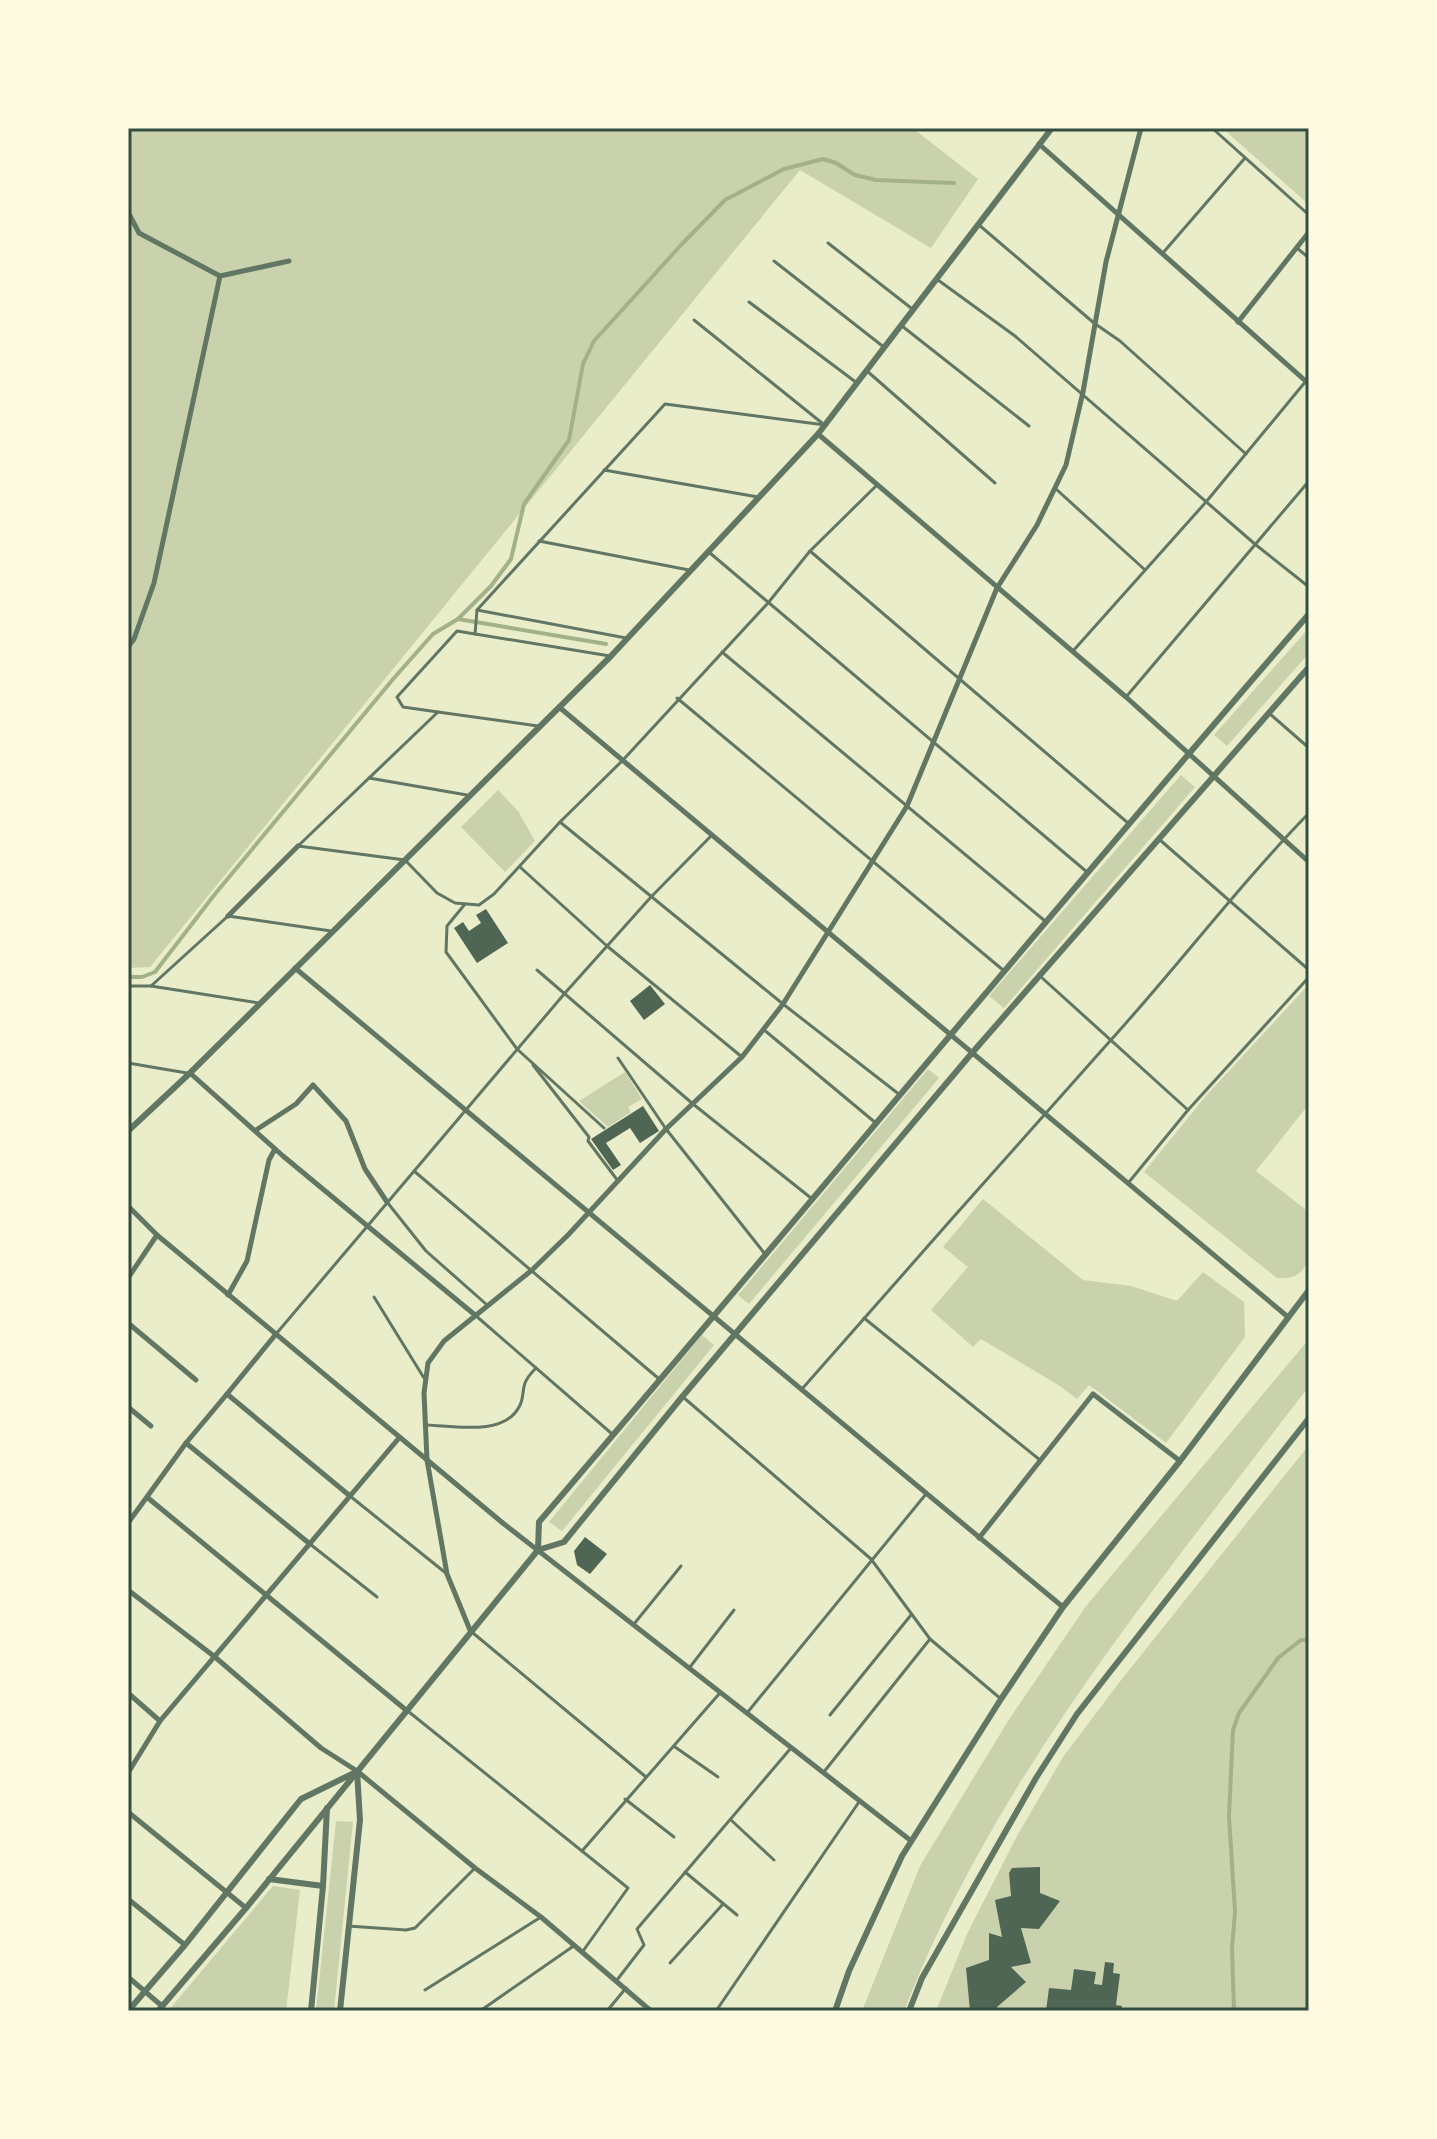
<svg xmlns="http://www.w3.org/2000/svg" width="1437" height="2139" viewBox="0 0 1437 2139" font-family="Raleway,sans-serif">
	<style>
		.green { fill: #cad2ad }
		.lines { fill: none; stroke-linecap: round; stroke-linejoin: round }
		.stream { stroke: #a3b18a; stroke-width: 4 }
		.building { fill: #4f6655 }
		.service { stroke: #617663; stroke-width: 3 }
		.minor { stroke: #617663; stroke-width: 5 }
		.tertiary { stroke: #617663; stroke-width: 6 }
		.neatline { fill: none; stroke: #344e41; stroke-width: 3 }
	</style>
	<rect width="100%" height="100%" fill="#e9edc9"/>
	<g class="green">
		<path d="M 128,128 L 916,128 L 915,130 L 978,179 L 931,248 L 800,170 L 150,967 L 128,968 Z"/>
		<path d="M 1222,128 L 1309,128 L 1309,199 L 1306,202 Z"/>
		<path d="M 1309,628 L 1309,653 L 1227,746 L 1214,735 Z"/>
		<path d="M 1181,775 L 1195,787 L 1004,1008 L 989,996 Z"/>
		<path d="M 498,790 L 518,811 L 535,841 L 505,872 L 461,827 Z"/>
		<path d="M 1309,984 L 1309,1104 L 1256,1171 L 1309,1212 C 1309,1240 1318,1282 1277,1278 L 1144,1172 L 1205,1097 Z"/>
		<path d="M 928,1069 L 939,1078 L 749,1304 L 738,1295 Z"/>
		<path d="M 625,1072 L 642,1099 L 628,1107 L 631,1112 L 608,1127 L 579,1101 Z"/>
		<path d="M 983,1199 L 1083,1280 L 1131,1286 L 1177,1301 L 1203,1272 L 1244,1302 L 1245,1337 L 1166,1443 L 1089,1385 L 1077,1399 L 1060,1386 L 981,1339 L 973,1347 L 931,1310 L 968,1267 L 943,1247 Z"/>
		<path d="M 702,1335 L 714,1345 L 562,1531 L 549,1522 Z"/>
		<path d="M 1309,1339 L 1309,1386 C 1159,1584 995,1777 904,2011 L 862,2011 L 920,1866 L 1008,1721 L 1086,1606 Z"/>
		<path d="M 1309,1445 L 1309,2011 L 936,2011 L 967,1934 L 1017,1836 L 1063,1757 L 1118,1684 Z"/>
		<path d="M 336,1821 L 353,1822 L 334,2011 L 316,2011 Z"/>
		<path d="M 273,1886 L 300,1890 L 286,2011 L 168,2011 Z"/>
	</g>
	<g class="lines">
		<g class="stream">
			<path d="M 458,619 L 606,644"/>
			<path d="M 128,977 L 142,977 L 155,972 L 215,894 L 394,678 L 433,634 L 458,619 L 491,586 L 511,559 L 524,504 L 569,440 L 583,364 L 594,341 L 681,245 L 725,200 L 784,169 L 823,159 L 836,163 L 855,175 L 876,180 L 954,183"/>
			<path d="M 1234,2011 L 1232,1948 L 1235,1912 L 1229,1816 L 1233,1730 L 1239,1713 L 1278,1658 L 1301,1640 L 1309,1640"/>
		</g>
	</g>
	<g class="building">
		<path d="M 486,909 L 508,943 L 477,963 L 454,928 L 463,922 L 469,931 L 481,923 L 476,915 Z"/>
		<path d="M 650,985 L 665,1004 L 644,1020 L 630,1001 Z"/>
		<path d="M 643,1106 L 659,1131 L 640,1143 L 630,1128 L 606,1143 L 621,1165 L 613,1170 L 591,1139 Z"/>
		<path d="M 585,1537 L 607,1554 L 590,1574 L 577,1565 L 574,1551 Z"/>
		<path d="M 1040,1867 L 1040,1893 L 1060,1901 L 1039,1929 L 1021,1928 L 1031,1963 L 1011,1967 L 1026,1982 L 997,2007 L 998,2011 L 970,2011 L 966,1968 L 989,1960 L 989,1933 L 1002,1937 L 995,1900 L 1011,1896 L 1009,1873 L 1012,1868 Z"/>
		<path d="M 1105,1962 L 1114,1963 L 1113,1973 L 1120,1974 L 1116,2005 L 1122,2006 L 1121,2011 L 1046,2011 L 1049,1988 L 1071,1990 L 1074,1969 L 1096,1972 L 1094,1984 L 1102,1985 Z"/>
	</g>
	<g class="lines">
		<g class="service">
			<path d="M 1212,128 L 1309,215"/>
			<path d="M 979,225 L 1094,323 L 1120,341 L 1246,454"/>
			<path d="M 828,243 L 911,308"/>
			<path d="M 1297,248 L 1309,258"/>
			<path d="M 1162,254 L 1245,158"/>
			<path d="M 774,261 L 885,348"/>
			<path d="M 938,280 L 1015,336 L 1256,545 L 1309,587"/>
			<path d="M 749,302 L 857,383"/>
			<path d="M 694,320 L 822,423"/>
			<path d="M 902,326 L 1029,426"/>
			<path d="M 867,371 L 995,483"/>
			<path d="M 604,470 L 758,497"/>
			<path d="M 1056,489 L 1144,569"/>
			<path d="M 539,541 L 689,570"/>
			<path d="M 810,551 L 1128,823"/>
			<path d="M 710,553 L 1087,872"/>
			<path d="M 477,610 L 626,638"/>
			<path d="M 475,634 L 477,610 L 665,404 L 825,425"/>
			<path d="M 1073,651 L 1206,502 L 1306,381"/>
			<path d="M 722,652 L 1045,921"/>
			<path d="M 1126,697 L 1309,481"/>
			<path d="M 677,698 L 1003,970"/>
			<path d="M 438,712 L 403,707 L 397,697 L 457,631 L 610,656"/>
			<path d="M 1270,714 L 1309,748"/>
			<path d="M 369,778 L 467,795"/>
			<path d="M 560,822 L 783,1004 L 900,1095"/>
			<path d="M 1160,840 L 1309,970"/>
			<path d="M 298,846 L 405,860 L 437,893 L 455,903 L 479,905 L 494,894 L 560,822 L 623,760 L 768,603 L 810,551 L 877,485"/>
			<path d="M 298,846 L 438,712 L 538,726"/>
			<path d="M 520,867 L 607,946 L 742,1057"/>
			<path d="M 465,904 L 447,926 L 446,952 L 517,1049 L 604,1128"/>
			<path d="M 537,970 L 693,1104 L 811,1198"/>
			<path d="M 1040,976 L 1188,1110"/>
			<path d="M 128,986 L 151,986 L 259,1003"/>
			<path d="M 151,986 L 228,916 L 331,931"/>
			<path d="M 763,1029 L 877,1124"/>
			<path d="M 618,1058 L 666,1129 L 765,1254"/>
			<path d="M 128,1063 L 187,1073"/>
			<path d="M 533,1065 L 589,1137 L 588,1141 L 618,1181"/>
			<path d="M 414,1171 L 658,1378"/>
			<path d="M 1129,1182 L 1188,1110 L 1309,977"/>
			<path d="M 387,1202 L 426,1251 L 486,1304"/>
			<path d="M 374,1297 L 424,1378"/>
			<path d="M 475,1315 L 611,1433"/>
			<path d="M 864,1318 L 1040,1460"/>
			<path d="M 276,1334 L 565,993 L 651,897 L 711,836"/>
			<path d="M 802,1389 C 904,1273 1007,1156 1110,1041 C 1178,966 1239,885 1309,813"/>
			<path d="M 683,1397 L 871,1559 L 930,1639 L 1001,1699"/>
			<path d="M 427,1425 C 454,1426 504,1436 519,1407 C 524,1399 522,1391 525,1383 C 527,1378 532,1372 536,1368"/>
			<path d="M 350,1496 L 447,1574"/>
			<path d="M 310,1544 L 377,1597"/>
			<path d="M 634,1624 L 681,1566"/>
			<path d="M 473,1633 L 646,1777"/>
			<path d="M 690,1667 L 734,1610"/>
			<path d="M 409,1712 L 628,1888 L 583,1951"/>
			<path d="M 747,1713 L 926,1494"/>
			<path d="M 830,1715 L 911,1615"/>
			<path d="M 675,1747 L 718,1777"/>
			<path d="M 823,1773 L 930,1639"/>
			<path d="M 625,1799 L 674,1837"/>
			<path d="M 731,1820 L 774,1860"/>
			<path d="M 582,1851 L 719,1694"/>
			<path d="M 685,1872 L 737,1915"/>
			<path d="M 348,1926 L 406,1930 L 415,1928 L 475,1868"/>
			<path d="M 670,1963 L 723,1904"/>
			<path d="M 617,1980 L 644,1945 L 637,1929 L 791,1748"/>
			<path d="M 425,1990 L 541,1917"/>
			<path d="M 480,2011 L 575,1945"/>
			<path d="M 607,2011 L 626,1988"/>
			<path d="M 716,2011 L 859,1802"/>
		</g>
		<g class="minor">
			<path d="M 1039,144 L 1309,384"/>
			<path d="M 128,212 L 139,233 L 220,276 L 289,261"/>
			<path d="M 1238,322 L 1309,232"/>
			<path d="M 818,434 L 1126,697 L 1309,862"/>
			<path d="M 128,647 L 134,639 L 154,583 L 220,276"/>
			<path d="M 559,707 L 1288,1317"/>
			<path d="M 228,916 L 298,846"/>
			<path d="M 295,968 L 1063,1607"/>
			<path d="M 190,1073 L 283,1156 L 475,1315"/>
			<path d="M 256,1130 L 296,1104 L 313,1085 L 346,1121 L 365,1169 L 387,1202"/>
			<path d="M 128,1206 L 157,1235 L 504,1524 L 910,1840"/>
			<path d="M 128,1278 L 157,1235"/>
			<path d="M 228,1295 L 247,1261 L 269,1160 L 275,1149"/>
			<path d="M 128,1323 L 196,1380"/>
			<path d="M 276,1334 L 227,1394 L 350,1496"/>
			<path d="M 128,1407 L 151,1426"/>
			<path d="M 186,1443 L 310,1544"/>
			<path d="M 148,1498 L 406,1710"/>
			<path d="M 128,1523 L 186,1443 L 227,1394"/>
			<path d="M 979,1538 L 1093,1394 L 1180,1461"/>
			<path d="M 128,1590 L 215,1657 L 321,1748 L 357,1771 L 475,1868 L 541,1917 L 651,2011"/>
			<path d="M 470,1630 L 447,1574 L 427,1460 L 424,1393 L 428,1363 L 444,1341 L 532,1270 L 568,1235 L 666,1129 L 742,1057 L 783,1004 L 907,806 L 997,588 L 1037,525 L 1066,465 L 1083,392 L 1106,262 L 1141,128"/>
			<path d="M 128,1693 L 160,1721 L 399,1438"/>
			<path d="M 128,1773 L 160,1721"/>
			<path d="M 128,1812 L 246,1908"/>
			<path d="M 128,1899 L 185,1945"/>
			<path d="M 128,1977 L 162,2006"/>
		</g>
		<g class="tertiary">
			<path d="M 128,1131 L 190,1073 L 611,656 L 818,434 L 1052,128"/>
			<path d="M 538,1550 L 539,1522 C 797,1220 1049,914 1309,614"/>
			<path d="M 269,1879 L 323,1886"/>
			<path d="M 128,2011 L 185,1945 L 301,1799 L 354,1773"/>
			<path d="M 158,2011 L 246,1908 L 538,1550 L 564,1542 L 682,1397 L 972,1053 L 1309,667"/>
			<path d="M 311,2011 L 323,1886 L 327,1808"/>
			<path d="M 340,2011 L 360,1820 L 357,1771"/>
			<path d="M 835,2011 L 849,1971 L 902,1856 L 1001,1699 L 1063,1607 L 1180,1461 L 1309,1290"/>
			<path d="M 909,2011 L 922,1978 L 1036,1778 L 1077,1714 L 1309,1418"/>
		</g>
	</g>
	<rect width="1437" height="2139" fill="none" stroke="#fefae0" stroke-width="260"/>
	<rect x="130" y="130" width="1177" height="1879" class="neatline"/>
</svg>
